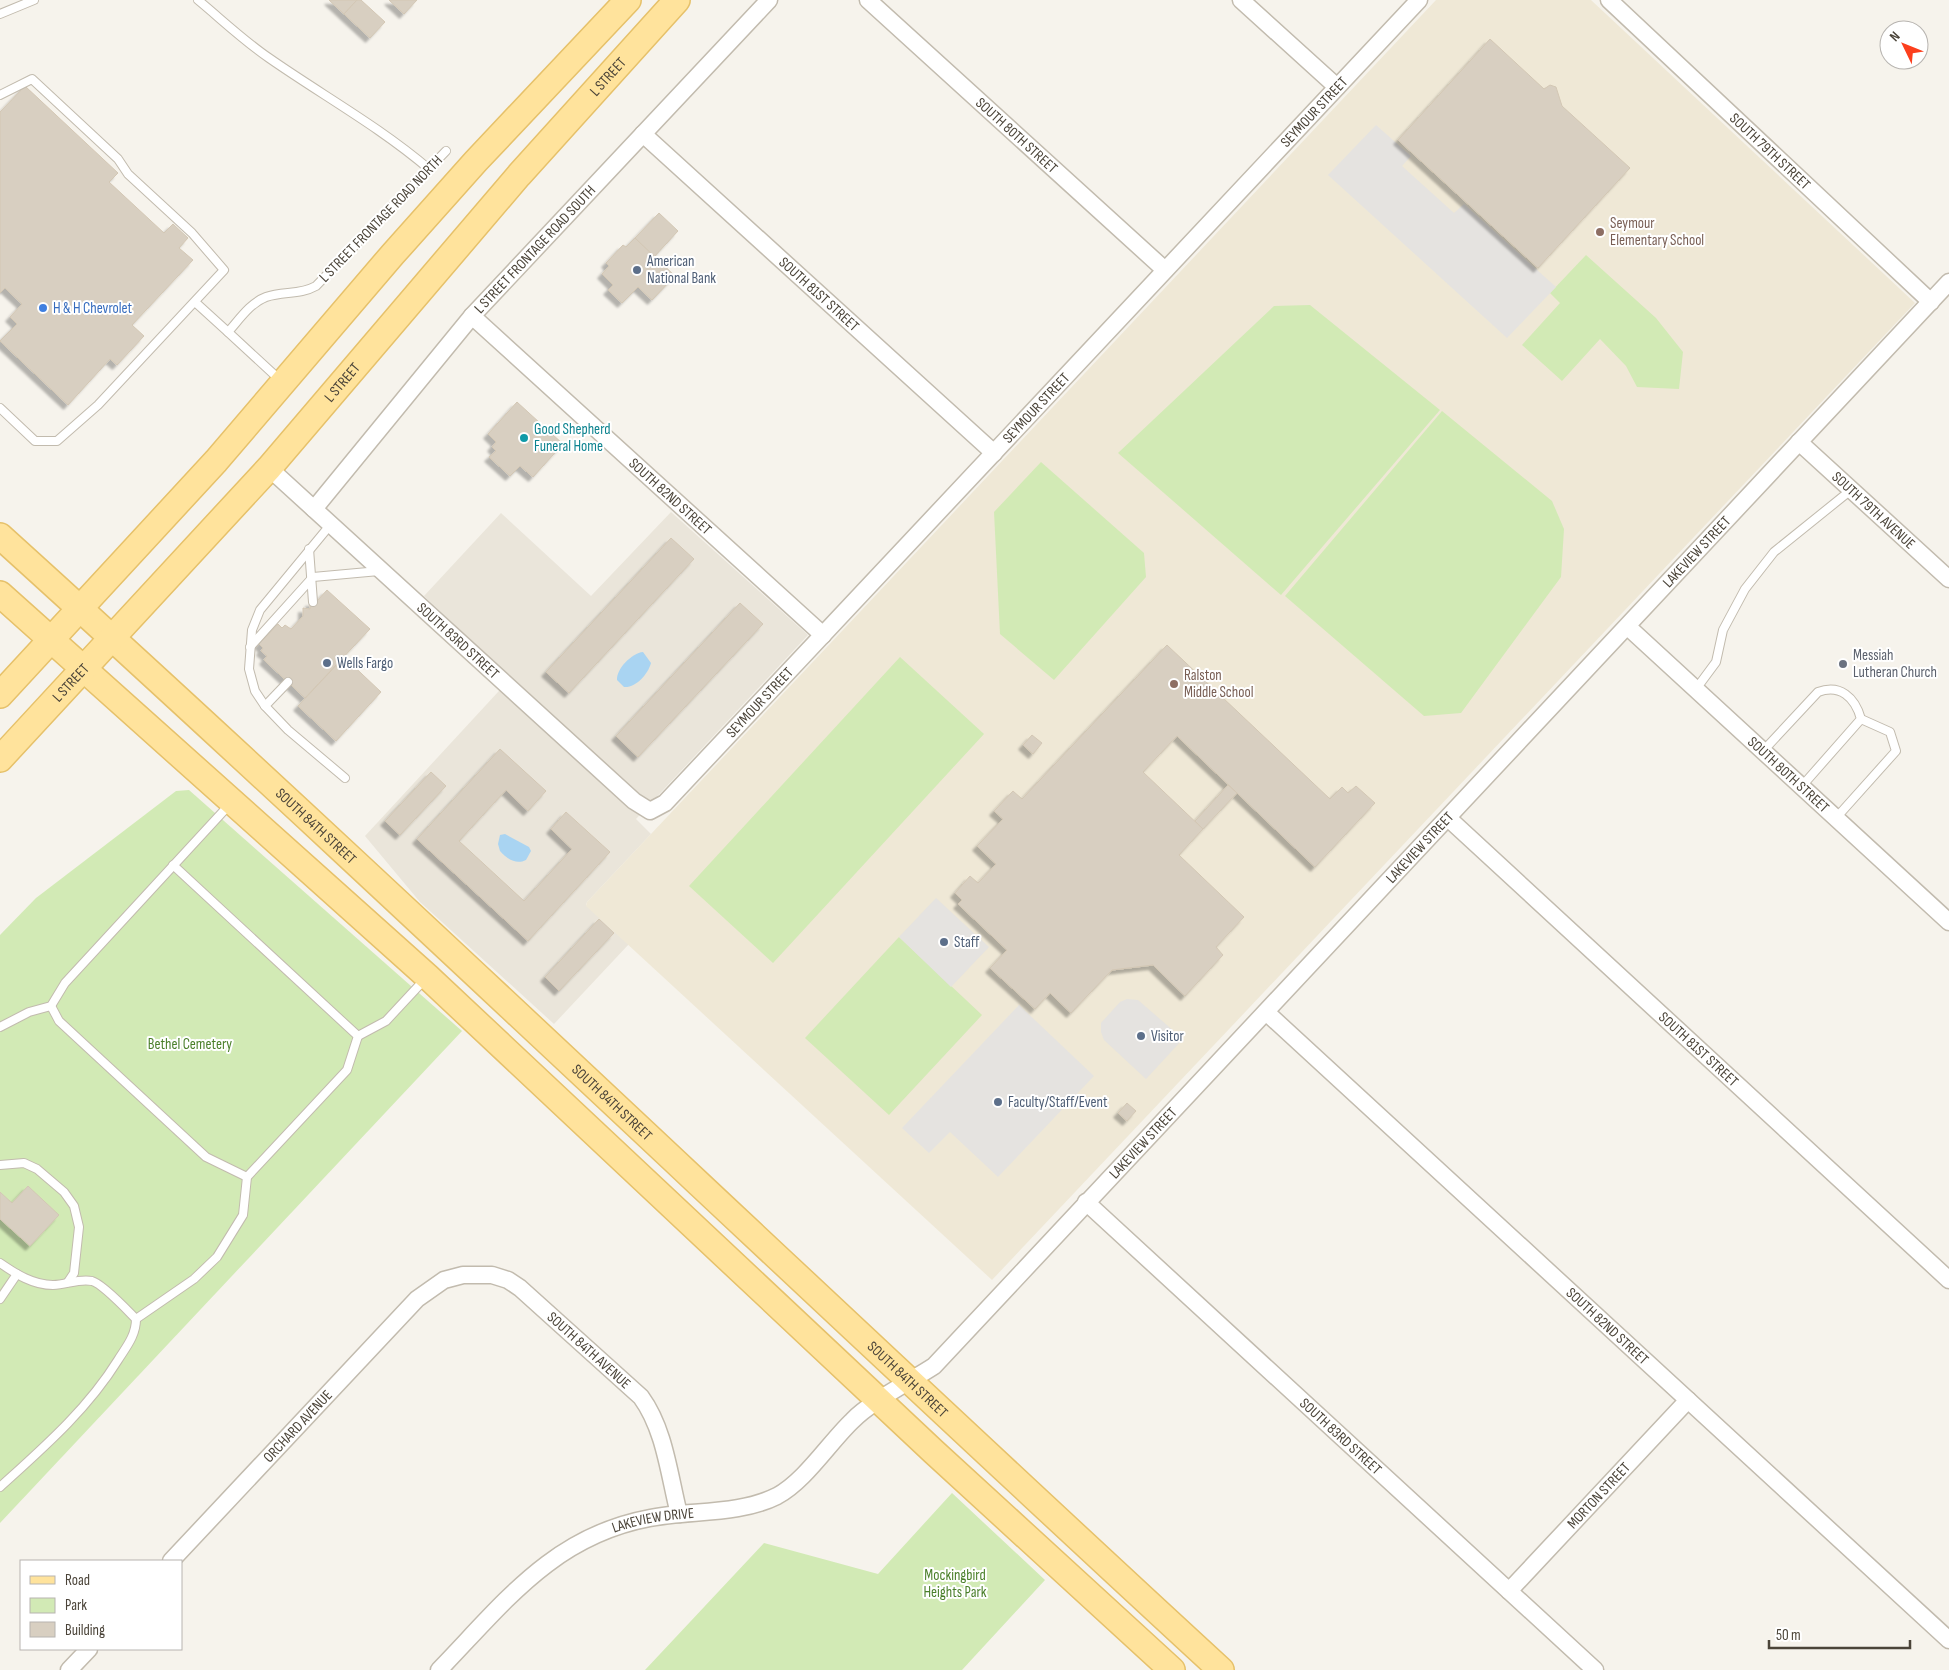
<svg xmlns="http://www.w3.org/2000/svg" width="1949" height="1670" viewBox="0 0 1949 1670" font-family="'Sofia Sans Condensed',sans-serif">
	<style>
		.residential { fill: #eae5da }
		.education { fill: #efe8d6 }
		.green { fill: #d2eab5 }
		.parking { fill: #e5e3e0 }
		.water { fill: #a9d4f2 }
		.building { fill: #d8cfc1; stroke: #d3c7b4; filter: url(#shadow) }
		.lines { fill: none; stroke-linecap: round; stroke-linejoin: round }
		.service-casing { stroke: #c2bbae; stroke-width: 10 }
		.minor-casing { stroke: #c2bbae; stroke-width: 19 }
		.primary-casing { stroke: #e6c16a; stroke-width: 28 }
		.service { stroke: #fff; stroke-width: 8 }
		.minor { stroke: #fff; stroke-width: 16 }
		.primary { stroke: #ffe39c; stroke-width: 25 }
		.education-dot { fill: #8d6e63; stroke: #fff; stroke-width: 2 }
		.service-dot { fill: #5c6f8a; stroke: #fff; stroke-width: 2 }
		.shop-dot { fill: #3f7fe0; stroke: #fff; stroke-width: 2 }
		.culture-dot { fill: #0f9aa8; stroke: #fff; stroke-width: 2 }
		.worship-dot { fill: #6b7280; stroke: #fff; stroke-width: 2 }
		.labels { text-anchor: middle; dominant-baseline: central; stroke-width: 4; stroke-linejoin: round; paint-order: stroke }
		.street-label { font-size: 15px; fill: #4b4439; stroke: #fff }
		.education-label { font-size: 15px; fill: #785e54; stroke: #fff; text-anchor: start }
		.service-label { font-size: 15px; fill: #4e5e75; stroke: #fff; text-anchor: start }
		.shop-label { font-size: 15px; fill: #366cbe; stroke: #fff; text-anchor: start }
		.culture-label { font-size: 15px; fill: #0d838f; stroke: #fff; text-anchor: start }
		.worship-label { font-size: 15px; fill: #5b616d; stroke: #fff; text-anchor: start }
		.park-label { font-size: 15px; fill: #4a7f2a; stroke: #fff }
	</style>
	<defs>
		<filter id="shadow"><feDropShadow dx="-4.5" dy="4.5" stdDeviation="1" flood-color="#0004"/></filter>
	</defs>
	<rect width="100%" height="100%" fill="#f6f3ec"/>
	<path class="residential" d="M 671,512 L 808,635 L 636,819 L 651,834 L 587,902 L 586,905 L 629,944 L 554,1024 L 420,902 L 365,836 L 511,678 L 424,596 L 501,513 L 591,596 Z"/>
	<path class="education" d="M 1436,0 L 1591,0 L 1915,303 L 992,1280 L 586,906 L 587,902 Z"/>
	<g class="green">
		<path d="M 1586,255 L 1656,318 L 1683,352 L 1679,389 L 1637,387 L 1626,366 L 1600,339 L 1562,381 L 1522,345 L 1560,303 L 1550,293 Z"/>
		<path d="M 1310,305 L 1440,410 L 1281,595 L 1118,453 L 1274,306 Z"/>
		<path d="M 1442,411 L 1552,501 L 1564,529 L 1561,577 L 1461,713 L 1424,716 L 1285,596 Z"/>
		<path d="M 1041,462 L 1144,553 L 1146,577 L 1054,680 L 1000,634 L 994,512 Z"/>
		<path d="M 900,657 L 984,734 L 773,963 L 689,886 Z"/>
		<path d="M 189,790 L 462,1031 L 0,1523 L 0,935 L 36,898 L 176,791 Z"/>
		<path d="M 899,937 L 982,1015 L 889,1115 L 805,1038 Z"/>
		<path d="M 952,1493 L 1045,1580 L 962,1670 L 645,1670 L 764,1543 L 878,1574 Z"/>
	</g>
	<g class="parking">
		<path d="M 1376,125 L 1411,156 L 1402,166 L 1454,213 L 1464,204 L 1556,287 L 1507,338 L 1328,175 Z"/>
		<path d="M 936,898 L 989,947 L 951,987 L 899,937 Z"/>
		<path d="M 1127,999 L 1138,1000 L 1183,1039 L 1146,1079 L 1104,1040 L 1101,1032 L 1101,1023 L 1120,1002 Z"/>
		<path d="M 1019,1005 L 1094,1076 L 998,1177 L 950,1132 L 929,1153 L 902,1128 Z"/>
	</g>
	<g class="water">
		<path d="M 643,652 L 651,663 C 648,674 636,688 624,687 L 617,680 C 616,669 632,653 643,652 Z"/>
		<path d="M 505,834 L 529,847 L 531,851 L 526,860 C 516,865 507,859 500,851 L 498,844 L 500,835 Z"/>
	</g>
	<g class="building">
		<path d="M 329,0 L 357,0 L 344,14 Z"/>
		<path d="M 357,0 L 361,0 L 385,22 L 370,38 L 344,14 Z"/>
		<path d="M 389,0 L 417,0 L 404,14 Z"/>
		<path d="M 1490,39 L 1544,89 L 1550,85 L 1556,87 L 1562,106 L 1630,168 L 1538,268 L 1398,140 Z"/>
		<path d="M 25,86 L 118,173 L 109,182 L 164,233 L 173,224 L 188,238 L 179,248 L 193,260 L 132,325 L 144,336 L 117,365 L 110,359 L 68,405 L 0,341 L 17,324 L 10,317 L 22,304 L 5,288 L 0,293 L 0,112 Z"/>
		<path d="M 659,213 L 678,231 L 654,257 L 635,238 Z"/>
		<path d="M 635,238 L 675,276 L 652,300 L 638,287 L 622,303 L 608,290 L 613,285 L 602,274 L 609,266 L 606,263 L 623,245 L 626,247 Z"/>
		<path d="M 517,402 L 563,444 L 533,477 L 520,466 L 510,476 L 489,457 L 496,451 L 492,447 L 496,442 L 488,434 Z"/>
		<path d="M 671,538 L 694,559 L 569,693 L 546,672 Z"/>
		<path d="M 327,590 L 370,629 L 305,698 L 264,660 L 267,656 L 261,651 L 263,648 L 259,644 L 278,624 L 282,628 L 285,625 L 291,629 L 303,616 L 303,608 L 310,609 L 310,602 L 316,602 Z"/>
		<path d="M 740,603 L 763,624 L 638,757 L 616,736 Z"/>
		<path d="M 1167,645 L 1330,799 L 1342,787 L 1348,793 L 1356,786 L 1375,803 L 1315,867 L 1177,736 L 1143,772 L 1203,829 L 1179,855 L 1244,917 L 1216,947 L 1223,955 L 1185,996 L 1153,965 L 1112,970 L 1071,1013 L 1050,993 L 1035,1009 L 990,968 L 1007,950 L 958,904 L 962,900 L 955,893 L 970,876 L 978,883 L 996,864 L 977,846 L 1003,819 L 994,811 L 1013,791 L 1022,799 Z"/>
		<path d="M 344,657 L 381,692 L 336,741 L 298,706 Z"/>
		<path d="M 1032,735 L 1042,743 L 1033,754 L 1023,745 Z"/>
		<path d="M 500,749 L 546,791 L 528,811 L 506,790 L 459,841 L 524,901 L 572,849 L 551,829 L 566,812 L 610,852 L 528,941 L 417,839 Z"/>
		<path d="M 431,772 L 446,786 L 400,835 L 385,821 Z"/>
		<path d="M 1228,785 L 1237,793 L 1203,829 L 1195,821 Z"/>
		<path d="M 599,919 L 614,933 L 559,991 L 545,977 Z"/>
		<path d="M 1127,1103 L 1136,1111 L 1127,1121 L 1118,1113 Z"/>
		<path d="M 28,1186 L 59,1215 L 30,1246 L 0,1219 L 0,1192 L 12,1203 Z"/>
	</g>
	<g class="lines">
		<defs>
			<g id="service">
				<path d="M 198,0 C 221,19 244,41 269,58 C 322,95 380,127 429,169"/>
				<path d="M 0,14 L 34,0"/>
				<path d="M 0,95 L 32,79 L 118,159 L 128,174 L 192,233 L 224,270 L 98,405 L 57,441 L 35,441 L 0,408"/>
				<path d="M 195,302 L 228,332"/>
				<path d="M 280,380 L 228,332 C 239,320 250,303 266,297 C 283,291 300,295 316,286 L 446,151"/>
				<path d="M 331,524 L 260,610 L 252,630 L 249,669 L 255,691 L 265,706 L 288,730 L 345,778"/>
				<path d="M 309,549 L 313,602"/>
				<path d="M 250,647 L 313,577 L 379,571"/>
				<path d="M 1696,689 L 1716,662 L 1723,630 L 1745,589 L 1774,552 L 1851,490"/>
				<path d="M 265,706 L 288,682"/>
				<path d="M 1763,751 L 1818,692 C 1840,684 1855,697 1861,719 L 1802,786"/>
				<path d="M 1836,818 L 1896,751 L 1890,732 L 1861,719"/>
				<path d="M 51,1006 L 59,1021 L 206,1157 L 247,1177"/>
				<path d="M 0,1027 L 29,1012 L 51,1006 L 65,983 L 230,804"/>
				<path d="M 358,1036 L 386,1021 L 426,978"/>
				<path d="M 0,1165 L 24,1163 L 37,1169 L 64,1192 L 74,1206 L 79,1227 L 74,1273 L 68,1282"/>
				<path d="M 0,1263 C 16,1274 33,1285 53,1285 C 66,1285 79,1278 92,1281 C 103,1284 127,1310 136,1319"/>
				<path d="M 0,1299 L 17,1274"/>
				<path d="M 136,1319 L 194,1279 L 217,1257 L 243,1215 L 247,1177 L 347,1070 L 358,1036 L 173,865"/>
				<path d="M 0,1487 C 43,1448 87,1410 118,1360 C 127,1346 136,1335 136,1319"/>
			</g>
			<g id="minor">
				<path id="s1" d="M 868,0 L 1165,270"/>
				<path d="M 1241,0 L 1337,87"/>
				<path id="s2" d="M 1609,0 L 1931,302"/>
				<path id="s3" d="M 643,134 L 994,453"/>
				<path id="s4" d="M 472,316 L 823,635"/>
				<path id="s5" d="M 1799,442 L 1949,579"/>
				<path id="s6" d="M 269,468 L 634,801 L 650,811 L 665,803 L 1419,0"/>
				<path id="s7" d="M 314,509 L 472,316 L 769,0"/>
				<path id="s8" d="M 1628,627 L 1949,922"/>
				<path id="s9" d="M 1448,818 L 1949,1280"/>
				<path id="s10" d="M 1266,1012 L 1949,1640"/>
				<path id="s11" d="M 1086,1202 L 1595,1670"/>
				<path id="s12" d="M 171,1561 L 417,1299 L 444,1280 L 463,1275 L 492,1275 L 508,1280 L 520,1288 L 641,1397 C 665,1430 669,1475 679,1514"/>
				<path id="s13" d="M 1509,1591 L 1688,1400"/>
				<path d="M 69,1670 L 89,1649"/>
				<path id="s14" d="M 439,1670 C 504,1603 553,1536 650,1518 C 691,1510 739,1515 777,1496 C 805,1481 829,1443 852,1421 C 870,1402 911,1381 934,1366 L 1949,282"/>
			</g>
			<g id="primary">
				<path id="s15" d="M 0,536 C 412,909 812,1294 1221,1670"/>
				<path d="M 0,594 L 428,977 L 934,1452 L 1172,1670"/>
				<path d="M 0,695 L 216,461 L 393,254 L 476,161 L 628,0"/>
				<path id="s16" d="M 0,759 L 269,468 L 519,175 L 677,0"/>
			</g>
		</defs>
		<use href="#service" class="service-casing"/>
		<use href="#minor" class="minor-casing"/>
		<use href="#primary" class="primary-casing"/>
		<use href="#service" class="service"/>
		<use href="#minor" class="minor"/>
		<use href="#primary" class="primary"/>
	</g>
	<g class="education-dot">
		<circle cx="1600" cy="232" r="5"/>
		<circle cx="1174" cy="684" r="5"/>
	</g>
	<g class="service-dot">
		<circle cx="637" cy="270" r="5"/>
		<circle cx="327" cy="663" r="5"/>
		<circle cx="944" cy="942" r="5"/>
		<circle cx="1141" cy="1036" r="5"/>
		<circle cx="998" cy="1102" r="5"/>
	</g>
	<circle class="shop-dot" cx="43" cy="308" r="5"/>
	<circle class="culture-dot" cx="524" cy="438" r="5"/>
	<circle class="worship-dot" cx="1843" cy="664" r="5"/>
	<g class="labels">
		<g class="street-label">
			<text stroke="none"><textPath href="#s16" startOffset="914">L STREET</textPath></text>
			<text stroke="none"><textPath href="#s6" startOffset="1478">SEYMOUR STREET</textPath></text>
			<text stroke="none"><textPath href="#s1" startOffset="201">SOUTH 80TH STREET</textPath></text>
			<text stroke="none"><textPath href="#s2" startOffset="221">SOUTH 79TH STREET</textPath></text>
			<text transform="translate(381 219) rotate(-46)">L STREET FRONTAGE ROAD NORTH</text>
			<text stroke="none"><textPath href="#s7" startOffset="341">L STREET FRONTAGE ROAD SOUTH</textPath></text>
			<text stroke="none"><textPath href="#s3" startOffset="238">SOUTH 81ST STREET</textPath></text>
			<text stroke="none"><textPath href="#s16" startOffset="509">L STREET</textPath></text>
			<text stroke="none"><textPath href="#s6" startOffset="1072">SEYMOUR STREET</textPath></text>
			<text stroke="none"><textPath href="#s4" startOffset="268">SOUTH 82ND STREET</textPath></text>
			<text stroke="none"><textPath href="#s5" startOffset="101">SOUTH 79TH AVENUE</textPath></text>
			<text stroke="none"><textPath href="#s14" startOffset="1716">LAKEVIEW STREET</textPath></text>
			<text stroke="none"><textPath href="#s6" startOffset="256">SOUTH 83RD STREET</textPath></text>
			<text stroke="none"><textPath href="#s16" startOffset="104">L STREET</textPath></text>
			<text stroke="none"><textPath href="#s6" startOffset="668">SEYMOUR STREET</textPath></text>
			<text stroke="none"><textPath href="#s8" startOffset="218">SOUTH 80TH STREET</textPath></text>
			<text stroke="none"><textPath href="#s15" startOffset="429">SOUTH 84TH STREET</textPath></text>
			<text stroke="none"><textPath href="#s14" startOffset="1311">LAKEVIEW STREET</textPath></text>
			<text stroke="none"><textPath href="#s9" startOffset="341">SOUTH 81ST STREET</textPath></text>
			<text stroke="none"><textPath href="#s15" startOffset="834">SOUTH 84TH STREET</textPath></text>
			<text stroke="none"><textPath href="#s14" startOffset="906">LAKEVIEW STREET</textPath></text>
			<text stroke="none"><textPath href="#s10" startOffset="464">SOUTH 82ND STREET</textPath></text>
			<text stroke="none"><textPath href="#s12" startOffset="565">SOUTH 84TH AVENUE</textPath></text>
			<text stroke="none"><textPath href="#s15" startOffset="1239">SOUTH 84TH STREET</textPath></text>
			<text stroke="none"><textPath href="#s12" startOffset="185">ORCHARD AVENUE</textPath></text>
			<text stroke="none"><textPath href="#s11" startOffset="346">SOUTH 83RD STREET</textPath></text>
			<text stroke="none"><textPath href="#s13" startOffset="131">MORTON STREET</textPath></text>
			<text stroke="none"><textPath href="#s14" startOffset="268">LAKEVIEW DRIVE</textPath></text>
		</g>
		<g class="education-label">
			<text x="1610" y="223">Seymour<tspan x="1610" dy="17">Elementary School</tspan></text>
			<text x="1184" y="675">Ralston<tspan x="1184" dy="17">Middle School</tspan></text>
		</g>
		<g class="service-label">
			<text x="647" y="261">American<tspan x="647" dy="17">National Bank</tspan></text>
			<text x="337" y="663">Wells Fargo</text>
			<text x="954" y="942">Staff</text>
			<text x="1151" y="1036">Visitor</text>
			<text x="1008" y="1102">Faculty/Staff/Event</text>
		</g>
		<g class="shop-label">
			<text x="53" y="308">H &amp; H Chevrolet</text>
		</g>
		<g class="culture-label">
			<text x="534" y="429">Good Shepherd<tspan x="534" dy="17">Funeral Home</tspan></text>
		</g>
		<g class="worship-label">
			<text x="1853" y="655">Messiah<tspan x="1853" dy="17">Lutheran Church</tspan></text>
		</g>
		<g class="park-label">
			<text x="190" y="1044">Bethel Cemetery</text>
			<text x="955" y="1575">Mockingbird<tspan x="955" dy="17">Heights Park</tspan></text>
		</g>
	</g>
	<rect x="20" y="1560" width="162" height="90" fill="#ffffff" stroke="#b7b4b0"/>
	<rect x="30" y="1576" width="25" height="8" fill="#ffe39c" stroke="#b7b4b0"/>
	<text x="65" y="1585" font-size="15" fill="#4b4439">Road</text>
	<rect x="30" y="1598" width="25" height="15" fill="#d2eab5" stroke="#b7b4b0"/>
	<text x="65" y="1610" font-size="15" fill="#4b4439">Park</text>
	<rect x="30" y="1622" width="25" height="15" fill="#d8cfc1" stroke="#b7b4b0"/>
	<text x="65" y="1635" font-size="15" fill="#4b4439">Building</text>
	<g transform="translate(1904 45) rotate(313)"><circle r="24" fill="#ffffff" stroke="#b7b4b0"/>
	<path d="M0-4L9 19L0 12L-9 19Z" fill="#fc3f1d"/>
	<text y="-8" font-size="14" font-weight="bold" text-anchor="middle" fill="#4b4439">N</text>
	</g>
	<path d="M1769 1640v8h141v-8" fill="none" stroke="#4b4439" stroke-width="2.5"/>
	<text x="1776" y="1640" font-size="15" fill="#4b4439" stroke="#ffffff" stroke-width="4" paint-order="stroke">50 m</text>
</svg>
